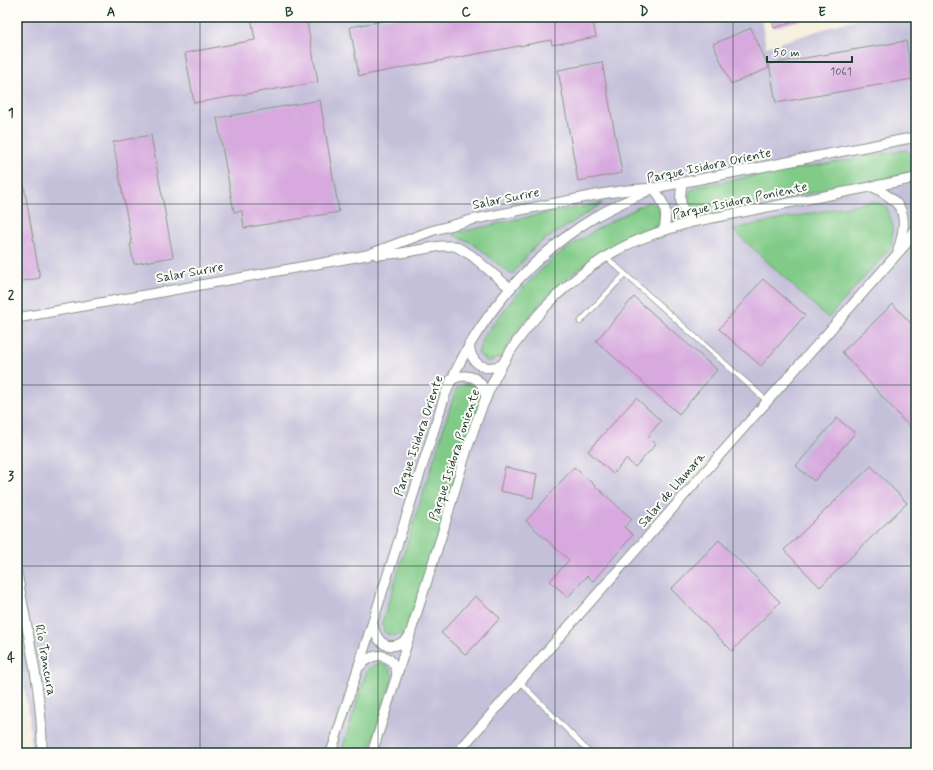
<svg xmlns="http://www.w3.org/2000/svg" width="933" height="770" viewBox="0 0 933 770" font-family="Mynerve,sans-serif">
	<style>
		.industrial { fill: #c5c0da }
		.green { fill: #81cb88; stroke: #50845e }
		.building { fill: #d7a9de }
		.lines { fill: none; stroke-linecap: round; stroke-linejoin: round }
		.lane-casing { stroke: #8a9688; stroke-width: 6 }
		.street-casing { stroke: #8a9688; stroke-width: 11 }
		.lane { stroke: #fff; stroke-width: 4.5 }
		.street { stroke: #fff; stroke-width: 9 }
		.grid { fill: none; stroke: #1f3d34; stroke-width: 1; stroke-opacity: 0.55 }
		.labels { text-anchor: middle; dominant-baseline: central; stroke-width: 4; stroke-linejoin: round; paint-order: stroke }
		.number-label { font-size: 11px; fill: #4d585e }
		.street-label { font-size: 13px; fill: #1f3d34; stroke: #fdfcf7 }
		.neatline { fill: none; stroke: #1f3d34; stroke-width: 1.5 }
		.grid-label { font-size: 13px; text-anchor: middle; font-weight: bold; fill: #1f3d34 }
	</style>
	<rect width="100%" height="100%" fill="#fdfcf7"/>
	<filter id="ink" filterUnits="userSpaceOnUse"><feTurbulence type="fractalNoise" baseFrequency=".025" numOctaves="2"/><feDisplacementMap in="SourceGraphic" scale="8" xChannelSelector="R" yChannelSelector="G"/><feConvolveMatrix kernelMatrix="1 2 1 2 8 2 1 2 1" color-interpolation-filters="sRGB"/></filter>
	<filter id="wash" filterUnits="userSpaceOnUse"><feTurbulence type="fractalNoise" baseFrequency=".012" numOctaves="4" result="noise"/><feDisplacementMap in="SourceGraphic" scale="16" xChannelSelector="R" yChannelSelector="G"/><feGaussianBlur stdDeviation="0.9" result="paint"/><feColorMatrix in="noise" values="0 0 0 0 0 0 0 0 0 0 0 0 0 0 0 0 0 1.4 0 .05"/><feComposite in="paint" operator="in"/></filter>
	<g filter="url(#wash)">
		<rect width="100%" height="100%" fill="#f5efdd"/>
		<path class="industrial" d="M 17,17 L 761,17 L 766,47 L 862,17 L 916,17 L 916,753 L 31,753 L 29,714 L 17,645 Z"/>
		<g class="green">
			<path d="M 906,150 L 910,153 L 912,162 L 912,170 L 906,174 L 701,215 C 689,211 686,202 690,191 L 698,186 Z"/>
			<path d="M 873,201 L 887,207 L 893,226 L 891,247 L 828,318 L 732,229 Z"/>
			<path d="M 648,202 L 657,205 L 661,216 L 660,225 C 641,234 620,242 602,253 C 564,276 521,318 501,357 L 488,362 L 478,354 L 482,339 L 516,295 L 553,258 L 597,229 Z"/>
			<path d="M 603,203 L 535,246 L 512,275 L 472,243 L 452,234 L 527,217 Z"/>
			<path d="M 464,384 L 473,385 L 479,391 L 481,401 L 409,630 C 400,635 394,639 384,632 L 382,623 L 456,389 Z"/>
			<path d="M 382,663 L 389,668 L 393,676 L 369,753 L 341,753 L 367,670 L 374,665 Z"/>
		</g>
		<g id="blocks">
			<g class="building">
				<path d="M 251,17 L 306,17 L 318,82 L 194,103 L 185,53 L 255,40 Z"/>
				<path d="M 403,17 L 592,17 L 596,37 L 552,45 L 551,40 L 359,76 L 350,27 Z"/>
				<path d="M 771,17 L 803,17 L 803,19 L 774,28 Z"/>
				<path d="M 751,28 L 769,68 L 731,84 L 713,44 Z"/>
				<path d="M 906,41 L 912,79 L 776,103 L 769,64 Z"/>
				<path d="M 602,62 L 622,173 L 578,181 L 558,70 Z"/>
				<path d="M 320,100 L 339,212 L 244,228 L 242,211 L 234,212 L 217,118 Z"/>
				<path d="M 151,135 L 173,257 L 134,264 L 130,244 L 132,244 L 113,142 Z"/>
				<path d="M 17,175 L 22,175 L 40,278 L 17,282 Z"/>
				<path d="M 763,279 L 805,315 L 761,366 L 719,329 Z"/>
				<path d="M 634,297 L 717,370 L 679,414 L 596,341 Z"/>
				<path d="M 893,304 L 916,329 L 916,434 L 842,352 Z"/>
				<path d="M 636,398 L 661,421 L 648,436 L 656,444 L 635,467 L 626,459 L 613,474 L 588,451 Z"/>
				<path d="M 837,418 L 855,433 L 814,481 L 796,466 Z"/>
				<path d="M 871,466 L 907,503 L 820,587 L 784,550 Z"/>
				<path d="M 505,467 L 537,474 L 533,498 L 500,491 Z"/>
				<path d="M 574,467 L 632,519 L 624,527 L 633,535 L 593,581 L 587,576 L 568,597 L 550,581 L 569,560 L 526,521 Z"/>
				<path d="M 719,540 L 780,602 L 732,651 L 671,589 Z"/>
				<path d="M 475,596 L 500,618 L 466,655 L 441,633 Z"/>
			</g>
		</g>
	</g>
	<g filter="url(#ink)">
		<use href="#blocks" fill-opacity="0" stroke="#8a9688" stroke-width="1"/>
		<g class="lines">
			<defs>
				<g id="lane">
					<path d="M 606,257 L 767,401"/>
					<path d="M 580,322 L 625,274"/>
					<path d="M 520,682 L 590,753"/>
				</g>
				<g id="street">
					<path d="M 682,183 C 679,202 680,207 692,222"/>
					<path d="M 873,187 C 905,203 909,216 898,250"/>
					<path d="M 377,255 L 401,253 L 441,246 L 455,246 L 471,255 L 510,288"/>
					<path d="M 17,318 L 367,255 L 431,231 L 471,220 L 601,194 L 628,190 L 654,188 C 665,205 668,210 664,230"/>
					<path d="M 469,344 C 471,364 482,372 502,365"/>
					<path d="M 451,380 C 469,371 484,378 486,399"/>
					<path d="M 17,573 C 27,632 43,693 42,753"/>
					<path d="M 373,624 C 377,647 393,653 410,636"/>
					<path d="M 359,667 C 363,663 367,659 372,657 C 386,652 396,662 397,675"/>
					<path d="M 331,753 L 445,395 C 475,321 528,257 597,216 C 616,205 635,197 654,188 L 916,137"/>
					<path d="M 372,753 C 396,680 419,607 442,534 C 457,484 470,431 492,384 C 517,331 562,283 612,253 C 637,238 665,230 692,222 L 916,178"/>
					<path d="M 457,753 L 906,244 L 916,226"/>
				</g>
			</defs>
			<use href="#lane" class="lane-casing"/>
			<use href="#street" class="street-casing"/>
			<use href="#lane" class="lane"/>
			<use href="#street" class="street"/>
		</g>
	</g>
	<path class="grid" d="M 200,17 L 200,753M 378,17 L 378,753M 555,17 L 555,753M 733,17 L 733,753M 17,204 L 916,204M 17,385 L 916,385M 17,566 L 916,566"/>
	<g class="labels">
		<g class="number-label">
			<text x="841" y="72">1061</text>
		</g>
		<g class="street-label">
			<text transform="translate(709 166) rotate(-12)">Parque Isidora Oriente</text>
			<text transform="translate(506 199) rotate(-11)">Salar Surire</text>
			<text transform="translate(740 201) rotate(-12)">Parque Isidora Poniente</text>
			<text transform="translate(190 273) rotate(-10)">Salar Surire</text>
			<text transform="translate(419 436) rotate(-71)">Parque Isidora Oriente</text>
			<text transform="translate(455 455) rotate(-72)">Parque Isidora Poniente</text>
			<text transform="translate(672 490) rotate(-49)">Salar de Llamara</text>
			<text transform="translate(45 660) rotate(80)">Río Trancura</text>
		</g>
	</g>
	<rect width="933" height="770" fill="none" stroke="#fdfcf7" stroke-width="44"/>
	<path d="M767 56v6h85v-6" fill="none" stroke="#1f3d34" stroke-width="2"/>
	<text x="773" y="56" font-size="12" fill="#1f3d34" stroke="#fdfcf7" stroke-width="3" paint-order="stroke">50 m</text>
	<rect x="22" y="22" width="889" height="726" class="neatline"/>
	<g class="grid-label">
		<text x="111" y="16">A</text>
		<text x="289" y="16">B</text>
		<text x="466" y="16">C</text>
		<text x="644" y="16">D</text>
		<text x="822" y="16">E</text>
		<text x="11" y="117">1</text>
		<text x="11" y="299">2</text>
		<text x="11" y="480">3</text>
		<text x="11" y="662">4</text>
	</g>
</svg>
